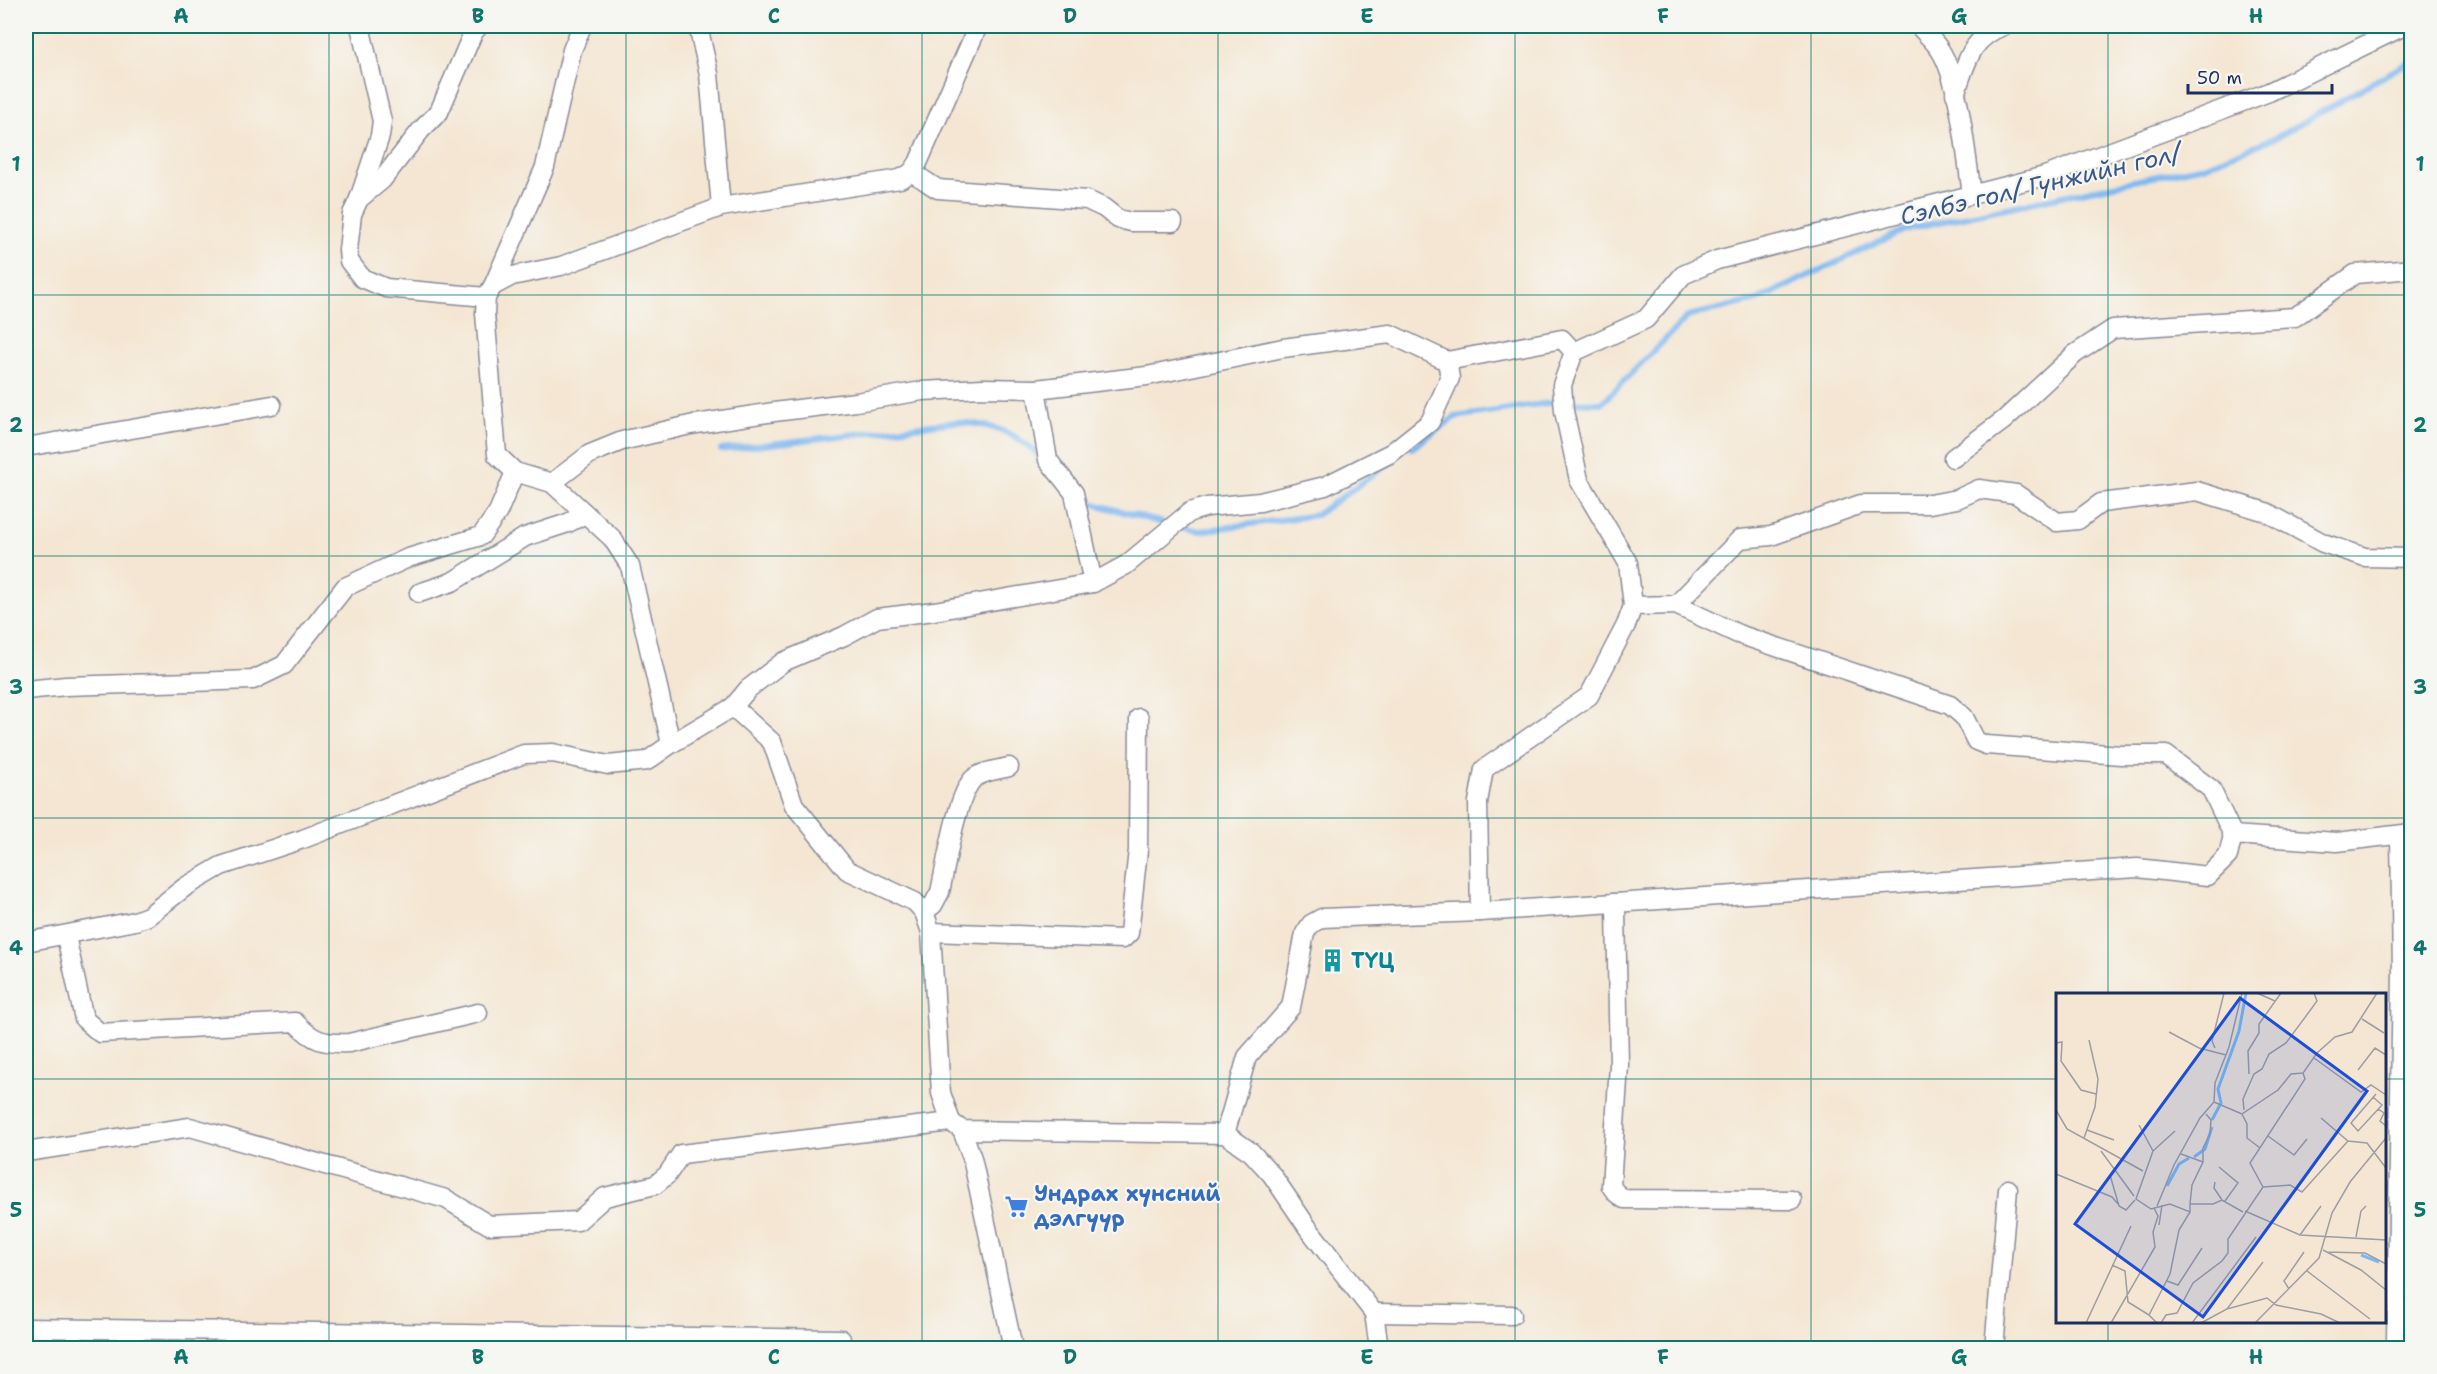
<svg xmlns="http://www.w3.org/2000/svg" width="2437" height="1374" viewBox="0 0 2437 1374" font-family="'Shantell Sans',sans-serif">
	<style>
		.lines { fill: none; stroke-linecap: round; stroke-linejoin: round }
		.stream { stroke: #7fb8f0; stroke-width: 6 }
		.minor-casing { stroke: #888a98; stroke-width: 21 }
		.minor { stroke: #fff; stroke-width: 18 }
		.grid { fill: none; stroke: #0f766e; stroke-width: 1.5; stroke-opacity: 0.55 }
		.labels { text-anchor: middle; dominant-baseline: central; stroke-width: 4.5; stroke-linejoin: round; paint-order: stroke }
		.culture-label { font-size: 22px; font-weight: bold; fill: #0d838f; stroke: #f6f6f2; text-anchor: start }
		.shop-label { font-size: 22px; font-weight: bold; fill: #366cbe; stroke: #f6f6f2; text-anchor: start }
		.water-label { font-size: 24px; font-style: italic; fill: #39588a; stroke: #f6f6f2 }
		.inset-river { fill: none; stroke: #7fb8f0; stroke-width: 3 }
		.inset-road { fill: none; stroke: #9d9da4; stroke-width: 1.5 }
		.view { fill: #1d4ed8; fill-opacity: 0.15; stroke: #1d4ed8; stroke-width: 3 }
		.inset-edge { fill: none; stroke: #1b2f5e; stroke-width: 3 }
		.neatline { fill: none; stroke: #0f766e; stroke-width: 2 }
		.grid-label { font-size: 20px; text-anchor: middle; font-weight: bold; fill: #0f766e }
	</style>
	<rect width="100%" height="100%" fill="#f6f6f2"/>
	<filter id="ink" filterUnits="userSpaceOnUse"><feTurbulence type="fractalNoise" baseFrequency=".0167" numOctaves="2"/><feDisplacementMap in="SourceGraphic" scale="12" xChannelSelector="R" yChannelSelector="G"/><feConvolveMatrix kernelMatrix="1 2 1 2 8 2 1 2 1" color-interpolation-filters="sRGB"/></filter>
	<filter id="wash" filterUnits="userSpaceOnUse"><feTurbulence type="fractalNoise" baseFrequency=".008" numOctaves="4" result="noise"/><feDisplacementMap in="SourceGraphic" scale="24" xChannelSelector="R" yChannelSelector="G"/><feGaussianBlur stdDeviation="1.35" result="paint"/><feColorMatrix in="noise" values="0 0 0 0 0 0 0 0 0 0 0 0 0 0 0 0 0 1.4 0 .05"/><feComposite in="paint" operator="in"/></filter>
	<g filter="url(#wash)">
		<rect width="100%" height="100%" fill="#f4e6d2"/>
		<g class="lines">
			<g class="stream">
				<path d="M 1412,448 L 1455,417 L 1556,402 L 1602,403 L 1688,316 L 1757,300 L 1907,229 L 2204,166 L 2279,136 L 2412,60"/>
				<path d="M 721,450 L 956,422 C 995,425 1014,431 1043,459"/>
				<path d="M 1079,493 L 1091,503 L 1170,525"/>
				<path d="M 1180,527 L 1200,531 L 1316,515 L 1394,460"/>
			</g>
		</g>
	</g>
	<g filter="url(#ink)">
		<g class="lines">
			<defs>
				<g id="minor">
					<path d="M 479,26 L 473,33 L 439,112 L 421,130 L 382,180 L 359,199 L 352,214 L 348,250 L 349,261 L 362,278 L 386,288 L 486,297"/>
					<path d="M 698,26 L 709,74 L 721,207"/>
					<path d="M 1919,26 C 1926,34 1934,41 1940,50 C 1960,81 1966,157 1972,194"/>
					<path d="M 1955,94 C 1967,63 1969,39 2003,26"/>
					<path d="M 911,173 C 922,177 928,184 938,189 L 1087,200 L 1104,208 L 1118,219 L 1131,222 L 1173,222"/>
					<path d="M 359,199 L 380,136 L 382,121 L 360,26"/>
					<path d="M 493,286 L 545,167 L 572,50 L 582,26"/>
					<path d="M 1036,389 L 1048,460 L 1074,493 L 1093,583"/>
					<path d="M 26,447 L 272,405"/>
					<path d="M 1953,458 L 2004,420 L 2075,354 L 2113,329 L 2295,317 L 2355,274 L 2412,269"/>
					<path d="M 552,483 L 590,454 L 622,441 L 690,425 L 774,412 L 856,402 L 922,391 L 983,388 L 1036,389 L 1147,376 L 1283,348 L 1390,334 L 1447,361 L 1562,339 L 1574,352"/>
					<path d="M 419,593 L 452,582 L 525,537 L 568,523 L 585,514"/>
					<path d="M 1676,605 L 1740,539 L 1771,536 L 1861,504 L 1930,504 L 1957,499 L 1979,489 L 2016,494 L 2057,522 L 2078,520 L 2101,503 L 2197,491 L 2266,512 L 2323,543 L 2365,557 L 2412,558"/>
					<path d="M 1633,606 L 1628,563 L 1579,480 L 1564,411 L 1562,385 L 1574,352 L 1646,319 L 1683,275 L 1717,260 L 2045,176 L 2269,92 L 2404,26"/>
					<path d="M 26,690 L 66,686 L 253,680 L 284,665 L 345,587 L 408,558 L 481,536 L 498,512 L 515,472"/>
					<path d="M 733,707 L 748,689 L 783,662 L 844,636 L 877,618 L 934,611 L 1093,583 L 1126,565 L 1190,512 L 1207,507 L 1260,502 L 1325,486 L 1391,453 L 1430,422 L 1450,378 L 1447,361"/>
					<path d="M 1613,903 L 1616,909 L 1619,1065 L 1611,1186 L 1616,1193 L 1624,1199 L 1792,1200"/>
					<path d="M 924,912 L 933,905 L 940,892 C 946,866 956,797 973,779 C 982,771 998,770 1009,767"/>
					<path d="M 1480,912 L 1478,802 L 1484,769 L 1589,696 L 1626,625 L 1633,606 L 1676,605 L 1738,634 L 1950,705 L 1964,717 L 1976,741 L 1986,745 L 2121,755 L 2166,755 L 2211,789 L 2233,835"/>
					<path d="M 931,932 L 1123,939 L 1129,933 L 1138,850 L 1139,718"/>
					<path d="M 66,936 L 84,1019 L 100,1033 L 295,1022 C 313,1041 323,1044 349,1043 L 478,1013"/>
					<path d="M 26,942 L 135,921 L 148,916 L 185,887 L 221,866 L 303,839 L 524,754 L 553,753 L 608,765 L 647,761 L 671,744"/>
					<path d="M 951,1122 L 941,1093 L 931,932 L 924,912 L 915,902 L 847,870 L 794,805 L 772,742 L 733,707 L 671,744 L 630,566 L 612,538 L 552,483 L 515,472 L 497,455 L 485,313 L 486,297 L 493,286 L 512,276 L 561,266 L 721,207 L 900,179 L 911,173 L 918,163 L 978,26"/>
					<path d="M 962,1130 L 972,1158 L 1013,1348"/>
					<path d="M 1225,1134 L 1247,1057 L 1291,1007 L 1305,933 L 1311,924 L 1322,918 L 1480,912 L 2137,868 L 2208,876 L 2228,856 L 2233,835 L 2337,842 L 2412,833"/>
					<path d="M 26,1152 L 190,1127 L 446,1199 L 489,1225 L 578,1221 L 605,1197 L 655,1185 L 667,1175 L 681,1154 L 951,1122 L 962,1130 L 1225,1134 L 1251,1152 L 1272,1175 L 1308,1228 L 1374,1313 L 1379,1348"/>
					<path d="M 1374,1313 L 1512,1315"/>
					<path d="M 26,1328 L 841,1339"/>
					<path d="M 1994,1348 L 2008,1189"/>
					<path d="M 2398,1348 L 2396,1340 L 2402,973 L 2400,835"/>
				</g>
			</defs>
			<use href="#minor" class="minor-casing"/>
			<use href="#minor" class="minor"/>
		</g>
	</g>
	<path class="grid" d="M 329,26 L 329,1348M 626,26 L 626,1348M 922,26 L 922,1348M 1218,26 L 1218,1348M 1515,26 L 1515,1348M 1811,26 L 1811,1348M 2108,26 L 2108,994M 26,295 L 2412,295M 26,556 L 2412,556M 26,818 L 2412,818M 26,1079 L 2058,1079M 2384,1079 L 2412,1079M 2108,1322 L 2108,1348"/>
	<defs>
		<symbol id="building-bare" viewBox="-9 -9 18 18"><path d="M-4-6H4V6H1V3H-1V6H-4ZM-2.5-4.3h1.7v1.8h-1.7ZM.8-4.3h1.7v1.8H.8ZM-2.5-1h1.7V.8h-1.7ZM.8-1h1.7V.8H.8Z" fill="#0f9aa8" stroke="#f6f6f2" stroke-width="2.5" paint-order="stroke"/></symbol>
		<symbol id="supermarket-bare" viewBox="-9 -9 18 18"><path d="M-6-5.5h2.5l.6 2H6L4.5 2H-2.5L-4.4-4H-6ZM-1.5 3.2a1.3 1.3 0 1 0 .1 0ZM3 3.2a1.3 1.3 0 1 0 .1 0Z" fill="#3f7fe0" stroke="#f6f6f2" stroke-width="2.5" paint-order="stroke"/></symbol>
	</defs>
	<g fill-rule="evenodd">
		<use href="#building-bare" x="1316" y="944" width="33" height="33"/>
		<use href="#supermarket-bare" x="1000" y="1190" width="33" height="33"/>
	</g>
	<g class="labels">
		<g class="culture-label">
			<text x="1351" y="960">ТҮЦ</text>
		</g>
		<g class="shop-label">
			<text x="1034" y="1193">Ундрах хүнсний<tspan x="1034" dy="25">дэлгүүр</tspan></text>
		</g>
		<g class="water-label">
			<text transform="translate(2040 185) rotate(-13)">Сэлбэ гол/ Гүнжийн гол/</text>
		</g>
	</g>
	<g transform="translate(2056 993)">
		<rect width="330" height="330" fill="#f4e6d2"/>
		<path class="inset-river" d="M 156,127 L 165,110 L 162,96 L 183,38 L 190,0M 138,164 L 149,156 L 156,134M 111,193 L 123,171 L 133,165M 305,262 L 323,269"/>
		<path class="inset-road" d="M 201,0 L 219,8M 306,26 L 328,40M 113,39 L 143,55 L 170,62M 0,50 L 6,49 L 5,68 L 25,97 L 40,101M 159,55 L 156,48 L 168,0M 258,65 L 305,99 L 315,92 L 330,102M 302,77 L 319,55 L 330,62M 193,81 L 192,58 L 203,40 L 203,31 L 225,0M 317,104 L 326,112 L 302,138 L 295,130 L 320,101M 158,109 L 186,121M 322,116 L 328,120 L 324,128 L 330,133M 0,117 L 11,136 L 87,178M 188,117 L 187,106 L 198,81 L 206,76 L 213,61 L 230,50 L 253,19 L 261,8 L 258,0M 265,125 L 292,148 L 311,150 L 330,175M 83,132 L 97,158 L 80,206 L 95,216 L 114,211 L 134,219 L 134,211 L 157,211 L 166,207 L 187,219M 31,137 L 58,147M 212,143 L 238,162 L 251,146M 28,145 L 39,114 L 42,86 L 33,47M 204,155 L 191,145 L 191,131 L 186,121 L 222,97 L 235,81 L 247,80M 45,158 L 78,203M 97,158 L 119,138M 125,161 L 147,169M 163,174 L 182,190 L 169,208M 0,181 L 56,204 L 62,211M 54,182 L 63,213 L 70,217 L 79,207M 159,189 L 158,195 L 166,207M 207,194 L 194,170 L 249,86 L 247,80 L 261,60 L 279,44 L 296,39 L 321,0M 134,211 L 136,192 L 147,169 L 147,155 L 154,141 L 155,127 L 150,121M 101,213 L 118,172 L 144,125 L 158,109 L 159,90 L 173,54 L 186,0M 189,218 L 244,242 L 330,247M 103,232 L 106,212M 244,242 L 265,213M 300,244 L 305,218 L 310,213M 267,257 L 305,277 L 330,297M 271,259 L 309,260 L 330,271M 56,272 L 69,278 L 72,309 L 93,322M 251,278 L 314,326M 111,288 L 122,292 L 146,255M 233,296 L 228,288 L 248,259M 171,316 L 211,305 L 220,312 L 265,321 L 284,330M 30,330 L 75,233M 55,330 L 99,254 L 97,239 L 102,223 L 98,215M 101,330 L 93,322 L 114,281 L 123,237 L 134,219M 105,330 L 110,322 L 121,320 L 137,290 L 166,268 L 172,260 L 172,246 L 207,194 L 234,192 L 246,199 L 292,148M 136,330 L 200,244M 145,330 L 171,316 L 207,269M 199,330 L 263,265 L 276,220 L 294,189 L 330,145"/>
		<path class="view" d="M 184,5 L 311,98 L 147,324 L 19,231 Z"/>
		<rect width="330" height="330" class="inset-edge"/>
	</g>
	<rect width="2437" height="1374" fill="none" stroke="#f6f6f2" stroke-width="66"/>
	<path d="M2188 84v9h144v-9" fill="none" stroke="#1b2f5e" stroke-width="3"/>
	<text x="2197" y="84" font-size="18" fill="#1b2f5e" stroke="#f6f6f2" stroke-width="4.5" paint-order="stroke">50 m</text>
	<rect x="33" y="33" width="2371" height="1308" class="neatline"/>
	<g class="grid-label">
		<text x="181" y="23">A</text>
		<text x="478" y="23">B</text>
		<text x="774" y="23">C</text>
		<text x="1070" y="23">D</text>
		<text x="1367" y="23">E</text>
		<text x="1663" y="23">F</text>
		<text x="1959" y="23">G</text>
		<text x="2256" y="23">H</text>
		<text x="16" y="171">1</text>
		<text x="2420" y="171">1</text>
		<text x="16" y="432">2</text>
		<text x="2420" y="432">2</text>
		<text x="16" y="694">3</text>
		<text x="2420" y="694">3</text>
		<text x="16" y="955">4</text>
		<text x="2420" y="955">4</text>
		<text x="16" y="1217">5</text>
		<text x="2420" y="1217">5</text>
		<text x="181" y="1364">A</text>
		<text x="478" y="1364">B</text>
		<text x="774" y="1364">C</text>
		<text x="1070" y="1364">D</text>
		<text x="1367" y="1364">E</text>
		<text x="1663" y="1364">F</text>
		<text x="1959" y="1364">G</text>
		<text x="2256" y="1364">H</text>
	</g>
</svg>
